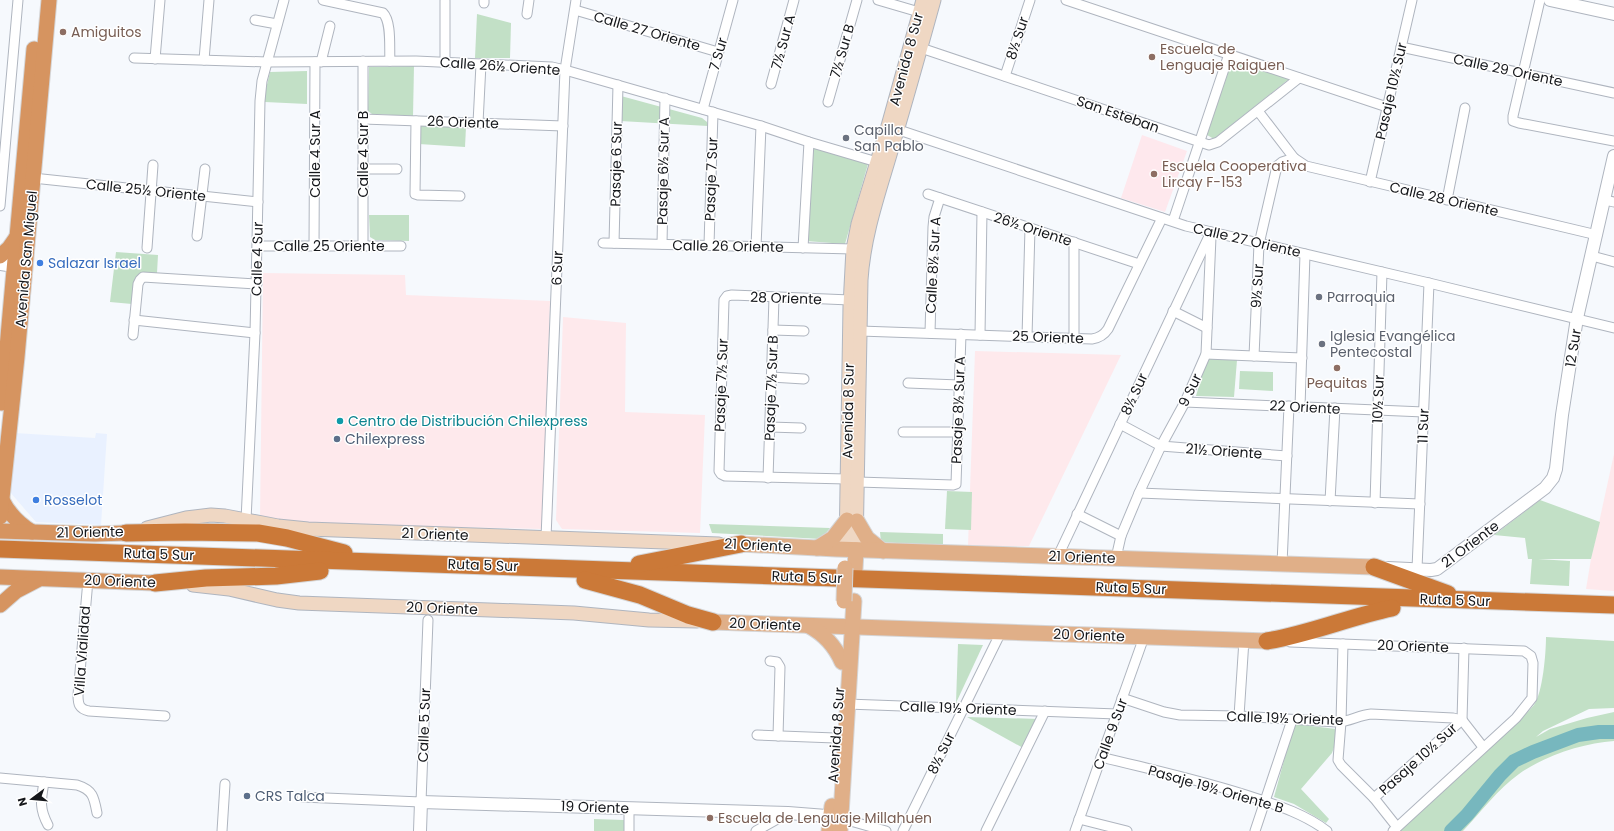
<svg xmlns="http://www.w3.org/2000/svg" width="1614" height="831" viewBox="0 0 1614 831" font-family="Poppins,sans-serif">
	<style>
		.built { fill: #e9f1ff }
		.industrial { fill: #fee9ec }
		.education { fill: #fee8ed }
		.green { fill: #c2e0c6 }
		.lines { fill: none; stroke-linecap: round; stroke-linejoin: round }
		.river { stroke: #77b7be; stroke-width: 14 }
		.minor-casing { stroke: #afb5bf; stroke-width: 11 }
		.tertiary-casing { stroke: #afb5bf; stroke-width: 14 }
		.secondary-casing { stroke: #afb5bf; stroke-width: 15 }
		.primary-casing { stroke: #d5d5d6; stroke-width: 17 }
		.trunk-casing { stroke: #d5d5d6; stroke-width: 17 }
		.motorway-casing { stroke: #d5d5d6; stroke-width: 19 }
		.minor { stroke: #fff; stroke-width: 9 }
		.tertiary { stroke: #fff; stroke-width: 12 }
		.secondary { stroke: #efd7c3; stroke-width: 13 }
		.primary { stroke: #e0af88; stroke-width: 15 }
		.trunk { stroke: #d69460; stroke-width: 15 }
		.motorway { stroke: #cb7938; stroke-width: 17 }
		.primary-bridge-casing { stroke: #d5d5d6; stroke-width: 17; stroke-linecap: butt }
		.primary-bridge { stroke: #e0af88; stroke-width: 15 }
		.education-dot { fill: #8d6e63; stroke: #fff; stroke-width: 1.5 }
		.worship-dot { fill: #6b7280; stroke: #fff; stroke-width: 1.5 }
		.shop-dot { fill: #3f7fe0; stroke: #fff; stroke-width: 1.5 }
		.culture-dot { fill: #0f9aa8; stroke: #fff; stroke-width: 1.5 }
		.service-dot { fill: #5c6f8a; stroke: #fff; stroke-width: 1.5 }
		.labels { text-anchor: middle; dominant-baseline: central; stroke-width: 3; stroke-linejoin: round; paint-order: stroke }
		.street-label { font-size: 14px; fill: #15171b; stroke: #fff }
		.education-label { font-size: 14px; fill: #785e54; stroke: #fff; text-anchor: start }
		.worship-label { font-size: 14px; fill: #5b616d; stroke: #fff; text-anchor: start }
		.shop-label { font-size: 14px; fill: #366cbe; stroke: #fff; text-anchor: start }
		.culture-label { font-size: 14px; fill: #0d838f; stroke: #fff; text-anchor: start }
		.service-label { font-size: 14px; fill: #4e5e75; stroke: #fff; text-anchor: start }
	</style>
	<rect width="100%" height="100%" fill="#f6f9fd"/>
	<path class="built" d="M 15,433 L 95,438 L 96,433 L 107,434 L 101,525 L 36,522 L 10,492 Z"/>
	<g class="industrial">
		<path d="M 263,273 L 405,275 L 406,295 L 550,301 L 543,529 L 397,526 L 260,520 Z"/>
		<path d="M 563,317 L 626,323 L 625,412 L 705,415 L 700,533 L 562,529 L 556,520 Z"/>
		<path d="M 975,351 L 1121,355 L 1029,546 L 968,546 Z"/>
		<path d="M 1614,454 L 1614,591 L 1586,589 L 1591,559 Z"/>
	</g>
	<path class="education" d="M 1142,135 L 1187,151 L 1165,212 L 1121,198 Z"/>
	<g class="green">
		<path d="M 477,14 L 511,23 L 510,58 L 475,58 Z"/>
		<path d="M 1232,61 L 1289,79 L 1214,139 L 1207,135 Z"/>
		<path d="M 414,66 L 413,116 L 372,114 L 368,111 L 369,67 Z"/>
		<path d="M 307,71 L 307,104 L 265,102 L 265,93 L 270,72 Z"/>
		<path d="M 621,96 L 702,118 L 707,122 L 708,126 L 620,121 Z"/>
		<path d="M 420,125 L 466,127 L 465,147 L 419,144 Z"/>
		<path d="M 812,148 L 868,164 L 845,244 L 806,241 Z"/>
		<path d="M 369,215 L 409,215 L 409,241 L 375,240 L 370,237 Z"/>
		<path d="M 116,252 L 158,255 L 157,273 L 140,273 L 135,278 L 132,304 L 110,302 Z"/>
		<path d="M 1207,358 L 1237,360 L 1234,397 L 1196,396 Z"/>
		<path d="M 1240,371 L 1273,372 L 1273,391 L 1239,389 Z"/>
		<path d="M 947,491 L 972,492 L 971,530 L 945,529 Z"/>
		<path d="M 1540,500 L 1600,522 L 1591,559 L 1538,559 L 1570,561 L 1569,586 L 1530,584 L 1532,559 L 1528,559 L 1525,538 L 1494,535 Z"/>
		<path d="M 709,524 L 830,528 L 821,539 L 712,533 Z"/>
		<path d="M 880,532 L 943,534 L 943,546 L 881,542 Z"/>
		<path d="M 1546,637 L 1614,641 L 1614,708 L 1589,709 L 1543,731 L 1536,737 L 1550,729 L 1587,718 L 1614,712 L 1614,741 C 1583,743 1544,756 1519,774 C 1498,789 1481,812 1463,831 L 1394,831 L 1516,723 C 1522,717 1529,711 1534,705 C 1543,692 1546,653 1546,637 Z"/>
		<path d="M 958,644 L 983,645 L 956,703 Z"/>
		<path d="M 967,717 L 1039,719 L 1025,749 Z"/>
		<path d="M 1294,724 L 1336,729 L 1337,739 L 1332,753 L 1301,789 L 1329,819 L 1326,823 L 1294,804 L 1274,797 Z"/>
		<path d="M 594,819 L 624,820 L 624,831 L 594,831 Z"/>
	</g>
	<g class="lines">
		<path class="river" d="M 1451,831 L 1467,815 L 1500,775 L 1514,761 L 1533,752 L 1578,735 L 1599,732 L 1614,732"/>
		<defs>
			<g id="minor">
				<path d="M 323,0 L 383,13 C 392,22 389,49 390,61"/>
				<path d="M 878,0 L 919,12"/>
				<path d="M 1066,0 L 1387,107"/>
				<path d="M 1540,0 L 1513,116 L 1513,121 L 1519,123 L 1614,141"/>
				<path d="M 484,3 L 484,0"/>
				<path d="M 575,10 L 718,52"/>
				<path d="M 527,14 L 529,0"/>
				<path d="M 255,20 L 277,24"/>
				<path d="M 1401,47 L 1614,93"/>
				<path d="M 921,48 L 1209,145 L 1218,142 L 1299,78"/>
				<path d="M 134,58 L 267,62 L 416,61 L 552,67 L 565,70 L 761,126 L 809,142 L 877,162"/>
				<path d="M 155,59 L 160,0"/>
				<path d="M 204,60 L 209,0"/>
				<path d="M 363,61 L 363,246"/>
				<path d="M 321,62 L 330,26"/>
				<path d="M 445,62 L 445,1"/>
				<path d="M 1005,76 L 1030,0"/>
				<path d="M 771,84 L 794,0"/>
				<path d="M 828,102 L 857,0"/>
				<path d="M 703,109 L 733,0"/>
				<path d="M 1258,111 L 1294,158 L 1306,166 L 1597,235"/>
				<path d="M 363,119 L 563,126"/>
				<path d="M 416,121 L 415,194 L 418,195 L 460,196"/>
				<path d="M 478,123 L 481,64"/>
				<path d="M 893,128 L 1186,226 L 1429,283 L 1614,328"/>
				<path d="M 363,169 L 397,169"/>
				<path d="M 33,178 L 258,202"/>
				<path d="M 1370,182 L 1412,0"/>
				<path d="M 928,194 L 1139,264"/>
				<path d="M 1447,200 L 1465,108"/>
				<path d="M 1605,200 L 1614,202"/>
				<path d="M 0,206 L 18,0"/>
				<path d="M 1173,221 L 1229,54"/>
				<path d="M 197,236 L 205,169"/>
				<path d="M 1074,242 L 1074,338"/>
				<path d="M 603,243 L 853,249"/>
				<path d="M 614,243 L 618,85"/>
				<path d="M 662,244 L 665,98"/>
				<path d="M 709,245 L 713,112"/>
				<path d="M 258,246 L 401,246"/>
				<path d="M 314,246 L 315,62"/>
				<path d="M 756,247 L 761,126"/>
				<path d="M 147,248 L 153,165"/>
				<path d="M 803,248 L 809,142"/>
				<path d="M 1592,256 L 1614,262"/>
				<path d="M 1173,311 L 1207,328"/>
				<path d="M 134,320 L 255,333"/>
				<path d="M 773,330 L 804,331"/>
				<path d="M 860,331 L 1092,339 C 1099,338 1104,335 1108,329 L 1162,218"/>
				<path d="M 930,333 L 933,227 L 934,217 L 940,198"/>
				<path d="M 133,335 L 138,284 L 140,280 L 143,277 L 257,284"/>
				<path d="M 980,335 L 982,212"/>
				<path d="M 1027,337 L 1030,228"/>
				<path d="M 1206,354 L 1302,358"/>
				<path d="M 1254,356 L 1259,244 L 1277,166 L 1282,162 L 1294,158"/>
				<path d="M 771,377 L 804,379"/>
				<path d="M 908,383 L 959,385"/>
				<path d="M 1185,402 L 1424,412"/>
				<path d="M 1300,407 L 1305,254"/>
				<path d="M 1120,424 L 1161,446 L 1287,456"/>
				<path d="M 770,427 L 801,428"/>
				<path d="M 903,432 L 957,432"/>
				<path d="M 768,478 L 774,298"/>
				<path d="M 847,479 L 725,476 L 721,474 L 719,471 L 724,300 L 727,296 L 732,295 L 850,300"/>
				<path d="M 858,482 L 953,485 L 956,484 L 961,334"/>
				<path d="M 1139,493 L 1420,504"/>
				<path d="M 1330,501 L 1335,408"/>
				<path d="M 1375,503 L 1382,272"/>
				<path d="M 1077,514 L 1121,536"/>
				<path d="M 246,520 L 255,333 L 260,101 L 262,81 L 284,0"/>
				<path d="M 546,538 L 565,70 L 576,0"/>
				<path d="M 1058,556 L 1211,232"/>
				<path d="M 1116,558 L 1121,536 L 1139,493 L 1161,446 L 1185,402 L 1206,354 L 1211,237"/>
				<path d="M 1282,564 L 1289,406"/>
				<path d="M 1417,569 L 1429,283"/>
				<path d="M 88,580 L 78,695 C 78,704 79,709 89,711 L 165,716"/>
				<path d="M 1290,642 L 1524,651 L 1531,656 L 1533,663 L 1532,698 L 1516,718 L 1393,831"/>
				<path d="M 1343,644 L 1341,722 L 1338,760 L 1341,765 L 1374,798 L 1397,827"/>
				<path d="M 770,661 L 777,662 L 780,667 L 778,736"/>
				<path d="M 1122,698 L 1164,712 L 1180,715 L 1239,716 L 1337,722 C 1349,722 1359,715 1371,714 L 1453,718 L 1462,720 L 1483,747"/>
				<path d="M 847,704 L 1117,714"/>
				<path d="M 1239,716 L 1244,640"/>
				<path d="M 757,735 L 835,738"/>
				<path d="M 1101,757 C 1153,770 1205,781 1255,798 C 1280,806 1306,815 1327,831"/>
				<path d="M 0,778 L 77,785 C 93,790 94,797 97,813"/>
				<path d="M 44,782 C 41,800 39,808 48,825"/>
				<path d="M 302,797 L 421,802 L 428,620"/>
				<path d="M 1374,798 L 1462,720 L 1464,648"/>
				<path d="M 840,818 L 886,831"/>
				<path d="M 1079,819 L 1127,831"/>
				<path d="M 222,831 L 225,784"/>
				<path d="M 629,831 L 629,808"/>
				<path d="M 756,831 L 788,813"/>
				<path d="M 903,831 L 1001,632"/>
				<path d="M 986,831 L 1045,711"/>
				<path d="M 1075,831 L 1144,637"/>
				<path d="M 1255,831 L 1292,720"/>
			</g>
			<g id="tertiary">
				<path d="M 1550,0 L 1614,14"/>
				<path d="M 0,264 L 14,266"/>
				<path d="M 1388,568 L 1431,570 L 1437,569 L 1545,488 L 1553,478 L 1556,469 L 1562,415 L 1577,318 L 1614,156"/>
				<path d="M 420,831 L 421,802 L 788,813 L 839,817"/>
			</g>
			<g id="secondary">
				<path d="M 147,528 L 186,518 L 211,515 L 225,516 L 278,526 L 308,529 L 719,544"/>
				<path d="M 846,549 L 850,306 L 853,249 L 858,224 L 888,126 L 923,0"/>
				<path d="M 856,550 L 861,280 C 864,232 881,187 894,141 C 908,94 921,47 934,0"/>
				<path d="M 193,585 L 229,589 L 277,600 L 299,603 L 574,613 L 649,620 L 697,621"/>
			</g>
			<g id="primary">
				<path d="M 857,521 L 867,538 L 883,551"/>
				<path d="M 741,544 L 836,549 L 1374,567"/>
				<path d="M 817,548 L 833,538 L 847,520"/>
				<path d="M 855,569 L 856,550"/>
				<path d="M 713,622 L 1267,641"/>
				<path d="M 809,626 C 824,634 835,646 842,662"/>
				<path d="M 829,831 L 832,806"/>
				<path d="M 840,831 L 854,601"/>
			</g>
			<g id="trunk">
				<path d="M 0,256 L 9,248 L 16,238"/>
				<path d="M 2,403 L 34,49"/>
				<path d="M 2,500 C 9,514 19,524 32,532"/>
				<path d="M 0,517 L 17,357 L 49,0"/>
				<path d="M 0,531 L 95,534 L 126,533"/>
				<path d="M 0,577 L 155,583"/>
				<path d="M 0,605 L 16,591 L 39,579"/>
			</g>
			<g id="motorway">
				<path d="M 126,533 L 185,532 L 258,533 L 287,538 L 344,553"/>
				<path d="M 0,549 L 1614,605"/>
				<path d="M 639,564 L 741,544"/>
				<path d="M 1374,567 L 1448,594"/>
				<path d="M 585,580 L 640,595 L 688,615 L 713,622"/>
				<path d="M 155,583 L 206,578 L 276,576 L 320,571"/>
				<path d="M 1267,641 C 1310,634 1349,617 1392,608"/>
			</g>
		</defs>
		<use href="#minor" class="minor-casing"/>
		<use href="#tertiary" class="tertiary-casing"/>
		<use href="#secondary" class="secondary-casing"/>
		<use href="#primary" class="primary-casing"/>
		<use href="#trunk" class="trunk-casing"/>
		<use href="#motorway" class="motorway-casing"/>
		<use href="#minor" class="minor"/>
		<use href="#tertiary" class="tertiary"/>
		<use href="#secondary" class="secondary"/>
		<use href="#primary" class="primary"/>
		<use href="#trunk" class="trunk"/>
		<use href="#motorway" class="motorway"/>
		<defs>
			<path id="primary-bridge" d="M 844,601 L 845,568"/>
		</defs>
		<use href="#primary-bridge" class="primary-bridge-casing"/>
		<use href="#primary-bridge" class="primary-bridge"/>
	</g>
	<g class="education-dot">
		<circle cx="63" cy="32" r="4"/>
		<circle cx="1152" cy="57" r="4"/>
		<circle cx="1154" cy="174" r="4"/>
		<circle cx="1337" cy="368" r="4"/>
		<circle cx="710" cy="818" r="4"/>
	</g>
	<g class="worship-dot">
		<circle cx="846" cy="138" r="4"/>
		<circle cx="1319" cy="297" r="4"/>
		<circle cx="1322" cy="344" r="4"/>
	</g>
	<g class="shop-dot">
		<circle cx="40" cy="263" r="4"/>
		<circle cx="36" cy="500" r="4"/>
	</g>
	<circle class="culture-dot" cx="340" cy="421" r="4"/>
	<g class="service-dot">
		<circle cx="337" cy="439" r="4"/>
		<circle cx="247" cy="796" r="4"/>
	</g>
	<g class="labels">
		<g class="street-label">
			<text transform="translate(647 31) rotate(16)">Calle 27 Oriente</text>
			<text transform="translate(1017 38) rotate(-72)">8½ Sur</text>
			<text transform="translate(783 42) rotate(-75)">7½ Sur A</text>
			<text transform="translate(842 51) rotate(-74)">7½ Sur B</text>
			<text transform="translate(718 54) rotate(-74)">7 Sur</text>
			<text transform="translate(906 59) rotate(-75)">Avenida 8 Sur</text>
			<text transform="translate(500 66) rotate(4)">Calle 26½ Oriente</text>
			<text transform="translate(1508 70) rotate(12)">Calle 29 Oriente</text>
			<text transform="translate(1391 91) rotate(-77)">Pasaje 10½ Sur</text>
			<text transform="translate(1118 114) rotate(19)">San Esteban</text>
			<text transform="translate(463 122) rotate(2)">26 Oriente</text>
			<text transform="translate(315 154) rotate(-90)">Calle 4 Sur A</text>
			<text transform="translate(363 154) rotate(-90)">Calle 4 Sur B</text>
			<text transform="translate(616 164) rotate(-89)">Pasaje 6 Sur</text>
			<text transform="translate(663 171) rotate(-89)">Pasaje 6½ Sur A</text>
			<text transform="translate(711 179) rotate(-88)">Pasaje 7 Sur</text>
			<text transform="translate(146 190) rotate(6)">Calle 25½ Oriente</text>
			<text transform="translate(1444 199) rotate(13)">Calle 28 Oriente</text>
			<text transform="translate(1033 229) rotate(18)">26½ Oriente</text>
			<text transform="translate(1247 240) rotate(13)">Calle 27 Oriente</text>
			<text x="329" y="246">Calle 25 Oriente</text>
			<text transform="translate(728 246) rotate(1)">Calle 26 Oriente</text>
			<text transform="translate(26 259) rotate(-85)">Avenida San Miguel</text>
			<text transform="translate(257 259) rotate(-89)">Calle 4 Sur</text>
			<text transform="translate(933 265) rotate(-87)">Calle 8½ Sur A</text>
			<text transform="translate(557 268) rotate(-88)">6 Sur</text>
			<text transform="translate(1257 286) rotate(-87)">9½ Sur</text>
			<text transform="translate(786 298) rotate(2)">28 Oriente</text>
			<text transform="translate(1048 337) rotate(2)">25 Oriente</text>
			<text transform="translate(1573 348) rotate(-81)">12 Sur</text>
			<text transform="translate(721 385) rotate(-88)">Pasaje 7½ Sur</text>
			<text transform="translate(771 388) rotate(-88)">Pasaje 7½ Sur B</text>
			<text transform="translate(1190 390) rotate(-64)">9 Sur</text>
			<text transform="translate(1134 394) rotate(-65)">8½ Sur</text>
			<text transform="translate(1378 399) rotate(-88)">10½ Sur</text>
			<text transform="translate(1305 407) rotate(3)">22 Oriente</text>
			<text transform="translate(958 410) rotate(-88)">Pasaje 8½ Sur A</text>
			<text transform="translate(848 411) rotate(-89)">Avenida 8 Sur</text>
			<text transform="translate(1423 426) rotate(-88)">11 Sur</text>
			<text transform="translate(1224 451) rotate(4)">21½ Oriente</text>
			<text transform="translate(90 532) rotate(-1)">21 Oriente</text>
			<text transform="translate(435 534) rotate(2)">21 Oriente</text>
			<text transform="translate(1470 544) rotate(-37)">21 Oriente</text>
			<text transform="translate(758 545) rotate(3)">21 Oriente</text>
			<text transform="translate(159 554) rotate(2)">Ruta 5 Sur</text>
			<text transform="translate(1082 557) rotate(2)">21 Oriente</text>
			<text transform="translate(483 565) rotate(2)">Ruta 5 Sur</text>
			<text transform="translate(807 577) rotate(2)">Ruta 5 Sur</text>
			<text transform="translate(120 581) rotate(2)">20 Oriente</text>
			<text transform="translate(1131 588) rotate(2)">Ruta 5 Sur</text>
			<text transform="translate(1455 600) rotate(2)">Ruta 5 Sur</text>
			<text transform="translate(442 608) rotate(2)">20 Oriente</text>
			<text transform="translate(765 624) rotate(2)">20 Oriente</text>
			<text transform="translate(1089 635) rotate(2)">20 Oriente</text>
			<text transform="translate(1413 646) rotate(2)">20 Oriente</text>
			<text transform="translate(82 651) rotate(-86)">Villa Vialidad</text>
			<text transform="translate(958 708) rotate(2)">Calle 19½ Oriente</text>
			<text transform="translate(1285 718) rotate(2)">Calle 19½ Oriente</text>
			<text transform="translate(424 725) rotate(-88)">Calle 5 Sur</text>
			<text transform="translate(1110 734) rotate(-70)">Calle 9 Sur</text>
			<text transform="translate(836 735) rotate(-86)">Avenida 8 Sur</text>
			<text transform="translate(941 753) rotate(-64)">8½ Sur</text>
			<text transform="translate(1418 759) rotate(-42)">Pasaje 10½ Sur</text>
			<text transform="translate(1216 789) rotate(16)">Pasaje 19½ Oriente B</text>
			<text transform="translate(595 807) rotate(2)">19 Oriente</text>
		</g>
		<g class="education-label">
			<text x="71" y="32">Amiguitos</text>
			<text x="1160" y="49">Escuela de<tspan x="1160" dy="16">Lenguaje Raiguen</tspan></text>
			<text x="1162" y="166">Escuela Cooperativa<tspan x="1162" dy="16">Lircay F-153</tspan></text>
			<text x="1337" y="383" text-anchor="middle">Pequitas</text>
			<text x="718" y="818">Escuela de Lenguaje Millahuen</text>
		</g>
		<g class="worship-label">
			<text x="854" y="130">Capilla<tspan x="854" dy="16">San Pablo</tspan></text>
			<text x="1327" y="297">Parroquia</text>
			<text x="1330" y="336">Iglesia Evangélica<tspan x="1330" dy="16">Pentecostal</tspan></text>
		</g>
		<g class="shop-label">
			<text x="48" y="263">Salazar Israel</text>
			<text x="44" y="500">Rosselot</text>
		</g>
		<g class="culture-label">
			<text x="348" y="421">Centro de Distribución Chilexpress</text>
		</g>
		<g class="service-label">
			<text x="345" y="439">Chilexpress</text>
			<text x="255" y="796">CRS Talca</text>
		</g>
	</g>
	<g transform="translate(32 799) rotate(254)" stroke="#ffffff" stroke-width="3" paint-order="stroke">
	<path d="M0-3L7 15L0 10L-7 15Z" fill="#15171b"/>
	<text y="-6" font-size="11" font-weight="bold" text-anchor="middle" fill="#15171b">N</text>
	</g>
</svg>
